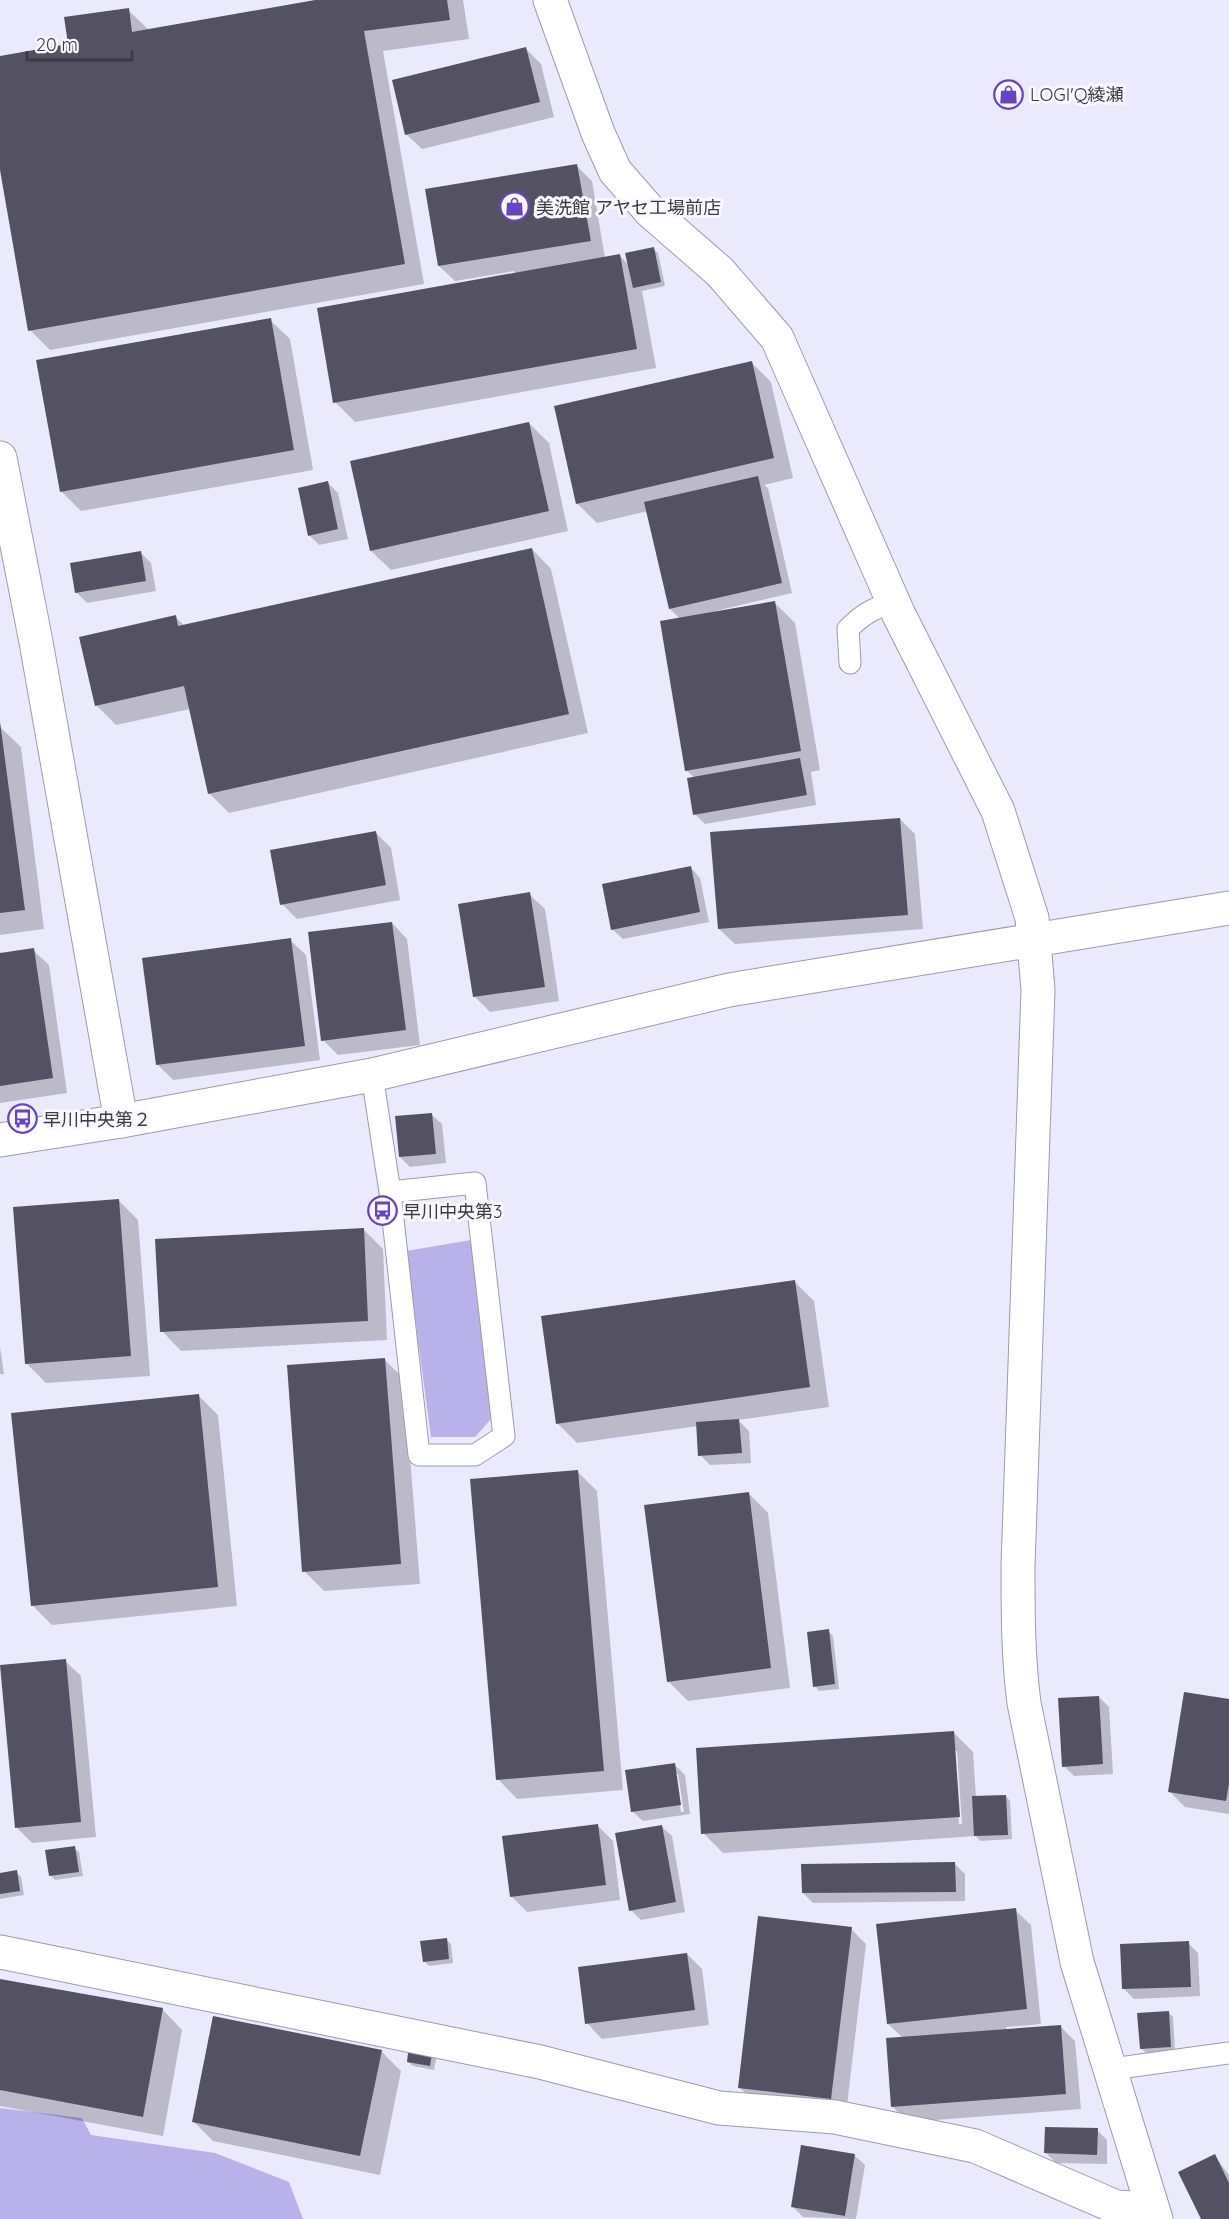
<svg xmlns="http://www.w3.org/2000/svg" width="1229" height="2219" viewBox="0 0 1229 2219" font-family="Quicksand,'Noto Sans JP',sans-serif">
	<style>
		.green { fill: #b9b1e9 }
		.shadow { fill: #0003; fill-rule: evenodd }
		.building { fill: #545262 }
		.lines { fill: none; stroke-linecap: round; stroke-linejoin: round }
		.service-casing { stroke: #9d9bad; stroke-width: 23 }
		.minor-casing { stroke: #9d9bad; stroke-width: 35 }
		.tertiary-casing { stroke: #9d9bad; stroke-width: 35 }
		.service { stroke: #fff; stroke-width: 21 }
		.minor { stroke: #fff; stroke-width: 33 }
		.tertiary { stroke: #fff; stroke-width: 33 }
		.labels { text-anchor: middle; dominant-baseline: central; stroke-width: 6; stroke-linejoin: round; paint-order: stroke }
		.poi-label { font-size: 18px; fill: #3c3b43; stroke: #f9f8fc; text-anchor: start }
	</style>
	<rect width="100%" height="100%" fill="#ebe9fc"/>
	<g class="green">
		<path d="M 471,1240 L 491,1419 L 475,1437 L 431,1437 L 406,1251 Z"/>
		<path d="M 0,2108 L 82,2118 L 91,2135 L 215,2153 L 289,2182 L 303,2219 L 0,2219 Z"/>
	</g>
	<g class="shadow">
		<path d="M 323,0 L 463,0 L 469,39 L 383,51 L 424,284 L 50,350 L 30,330 L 0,161 L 0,57 L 69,45 L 128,10 L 148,29 Z"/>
		<path d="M 526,49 L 541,64 L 554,117 L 422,149 L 406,134 Z"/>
		<path d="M 577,166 L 592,181 L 605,258 L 619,255 L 629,265 L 653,249 L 658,253 L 665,286 L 642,291 L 656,368 L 355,422 L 335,402 L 515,274 L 514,271 L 455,281 L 439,266 Z"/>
		<path d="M 270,320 L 290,339 L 313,470 L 81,511 L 61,491 Z"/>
		<path d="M 751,362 L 771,382 L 793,478 L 764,485 L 768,488 L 792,593 L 715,611 L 716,613 L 775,603 L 795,623 L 820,770 L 811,772 L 816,805 L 705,824 L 695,814 L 695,778 L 686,770 L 680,619 L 670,609 L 648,511 L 597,523 L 577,503 Z"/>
		<path d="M 529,423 L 549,443 L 568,531 L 391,570 L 371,551 Z"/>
		<path d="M 328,483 L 338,493 L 348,539 L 319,545 L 309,535 Z"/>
		<path d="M 532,549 L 551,569 L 588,733 L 229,813 L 209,793 L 190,709 L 116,725 L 96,705 L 175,617 L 185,626 Z"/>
		<path d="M 141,553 L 151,563 L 156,591 L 87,603 L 76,592 Z"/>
		<path d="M 0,727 L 21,747 L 44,929 L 0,935 Z"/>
		<path d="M 900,819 L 915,834 L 923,929 L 735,944 L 719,929 Z"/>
		<path d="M 375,832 L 391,848 L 400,900 L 297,919 L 282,904 Z"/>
		<path d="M 690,867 L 700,878 L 709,922 L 623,939 L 612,929 Z"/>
		<path d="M 529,894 L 545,909 L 559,1001 L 490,1012 L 475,997 Z"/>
		<path d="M 392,923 L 407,939 L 420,1045 L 338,1055 L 323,1040 Z"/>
		<path d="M 290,940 L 306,955 L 320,1060 L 173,1080 L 157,1064 Z"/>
		<path d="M 33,950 L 49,965 L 67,1093 L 0,1103 L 0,955 Z"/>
		<path d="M 431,1114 L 442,1124 L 446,1163 L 410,1167 L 400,1157 Z"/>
		<path d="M 118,1200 L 138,1220 L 150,1376 L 46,1383 L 26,1363 Z"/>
		<path d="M 363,1229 L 383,1249 L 387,1340 L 181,1351 L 162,1331 Z"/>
		<path d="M 794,1281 L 814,1301 L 829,1407 L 738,1420 L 749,1431 L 751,1463 L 710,1465 L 700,1455 L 698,1426 L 577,1443 L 557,1423 Z"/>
		<path d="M 0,1347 L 4,1374 L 0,1374 Z"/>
		<path d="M 384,1359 L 404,1379 L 420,1584 L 324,1591 L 304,1571 Z"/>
		<path d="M 198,1395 L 218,1415 L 237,1606 L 52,1625 L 32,1605 Z"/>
		<path d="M 577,1471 L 597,1491 L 623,1790 L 517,1799 L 498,1779 Z"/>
		<path d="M 748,1493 L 768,1513 L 790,1688 L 688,1701 L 668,1681 Z"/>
		<path d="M 828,1631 L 833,1636 L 839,1689 L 819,1691 L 815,1686 Z"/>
		<path d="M 65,1661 L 81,1676 L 96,1837 L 32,1843 L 16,1827 Z"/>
		<path d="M 1099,1697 L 1109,1707 L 1113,1774 L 1074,1776 L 1064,1766 Z"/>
		<path d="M 1229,1701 L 1229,1814 L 1185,1807 L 1170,1792 Z"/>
		<path d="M 953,1732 L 973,1752 L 976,1798 L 1006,1796 L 1010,1801 L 1012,1839 L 980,1841 L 976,1836 L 723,1853 L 703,1833 ZM 954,1751 L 957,1751 L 962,1824 L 959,1824 Z"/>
		<path d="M 675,1765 L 685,1775 L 690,1814 L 643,1821 L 632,1811 ZM 675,1774 L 678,1774 L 684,1812 L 681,1812 Z"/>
		<path d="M 597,1825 L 613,1841 L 620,1900 L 527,1912 L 512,1897 Z"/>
		<path d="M 661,1826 L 672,1836 L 685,1912 L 641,1920 L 631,1910 Z"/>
		<path d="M 74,1848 L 79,1852 L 83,1876 L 55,1880 L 50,1875 Z"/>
		<path d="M 955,1864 L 965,1874 L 965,1901 L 813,1903 L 803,1893 Z"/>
		<path d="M 16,1872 L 21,1877 L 24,1895 L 0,1899 L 0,1874 Z"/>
		<path d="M 1015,1910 L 1031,1925 L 1041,2024 L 1006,2027 L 1006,2030 L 1060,2026 L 1075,2041 L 1081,2109 L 908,2122 L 893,2107 L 903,2038 L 888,2024 Z"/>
		<path d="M 851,1929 L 866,1944 L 846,2114 L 755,2103 L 739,2087 Z"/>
		<path d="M 446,1939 L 451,1944 L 453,1963 L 429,1966 L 424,1961 Z"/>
		<path d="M 1188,1943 L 1198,1953 L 1200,1996 L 1134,1999 L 1124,1989 Z"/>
		<path d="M 687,1954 L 702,1969 L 709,2025 L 602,2039 L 587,2023 Z"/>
		<path d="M 0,1980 L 163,2010 L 182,2030 L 163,2136 L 0,2106 Z"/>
		<path d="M 1168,2012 L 1173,2017 L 1175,2051 L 1146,2053 L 1141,2048 Z"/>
		<path d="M 381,2051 L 401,2071 L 380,2175 L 213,2141 L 193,2121 Z"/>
		<path d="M 437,2054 L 434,2070 L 413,2066 L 408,2062 Z"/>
		<path d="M 1097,2130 L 1107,2140 L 1107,2164 L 1056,2163 L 1046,2153 Z"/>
		<path d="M 854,2155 L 865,2165 L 856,2219 L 803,2217 L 793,2207 Z"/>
		<path d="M 1214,2155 L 1229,2175 L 1229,2219 L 1202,2219 Z"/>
	</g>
	<g class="building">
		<path d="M 315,0 L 447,0 L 450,20 L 364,31 L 405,264 L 28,331 L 0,170 L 0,56 L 68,44 L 64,17 L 129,8 L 132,32 Z"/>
		<path d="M 526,47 L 540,102 L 405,135 L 392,80 Z"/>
		<path d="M 577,164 L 591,241 L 438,266 L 425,189 Z"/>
		<path d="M 654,247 L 661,282 L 633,288 L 625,253 Z"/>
		<path d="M 620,254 L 637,349 L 333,403 L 317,308 Z"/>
		<path d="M 271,318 L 294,450 L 60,492 L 36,360 Z"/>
		<path d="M 752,361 L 774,458 L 576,504 L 554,406 Z"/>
		<path d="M 529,422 L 549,511 L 370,551 L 350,461 Z"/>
		<path d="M 758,476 L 782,583 L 669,609 L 644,502 Z"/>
		<path d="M 328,481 L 338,529 L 308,536 L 298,488 Z"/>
		<path d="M 532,548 L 569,714 L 208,794 L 184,686 L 95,706 L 79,637 L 176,615 L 178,626 Z"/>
		<path d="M 141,551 L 146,581 L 75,593 L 70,563 Z"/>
		<path d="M 775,601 L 801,751 L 685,771 L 660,621 Z"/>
		<path d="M 0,722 L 25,910 L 0,913 Z"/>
		<path d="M 800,758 L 807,795 L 693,815 L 687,778 Z"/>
		<path d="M 900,818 L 908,915 L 718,929 L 710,832 Z"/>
		<path d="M 376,831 L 386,885 L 280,905 L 270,850 Z"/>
		<path d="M 691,866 L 700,912 L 611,930 L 602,884 Z"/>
		<path d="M 530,892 L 545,987 L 473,997 L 458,904 Z"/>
		<path d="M 392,922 L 406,1030 L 321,1041 L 308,932 Z"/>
		<path d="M 291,938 L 305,1046 L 156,1065 L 142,958 Z"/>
		<path d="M 34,948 L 53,1078 L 0,1086 L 0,953 Z"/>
		<path d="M 432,1113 L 436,1154 L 399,1157 L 395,1116 Z"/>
		<path d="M 119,1199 L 131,1356 L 25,1364 L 13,1207 Z"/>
		<path d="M 364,1228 L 368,1321 L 160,1332 L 155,1239 Z"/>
		<path d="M 795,1280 L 810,1387 L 556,1424 L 541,1316 Z"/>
		<path d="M 385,1358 L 401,1564 L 302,1572 L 287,1365 Z"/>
		<path d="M 199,1394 L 218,1587 L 31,1606 L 11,1413 Z"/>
		<path d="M 739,1419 L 742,1453 L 698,1456 L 696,1422 Z"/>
		<path d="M 578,1470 L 604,1771 L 496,1780 L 470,1479 Z"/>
		<path d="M 749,1492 L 771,1668 L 667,1682 L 644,1505 Z"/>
		<path d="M 829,1629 L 835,1684 L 813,1687 L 807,1632 Z"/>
		<path d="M 66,1659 L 81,1822 L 15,1828 L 0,1665 Z"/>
		<path d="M 1184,1692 L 1229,1699 L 1229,1784 L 1226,1801 L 1168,1792 Z"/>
		<path d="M 1099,1696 L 1103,1764 L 1062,1767 L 1058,1698 Z"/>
		<path d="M 954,1731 L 960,1817 L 701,1834 L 696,1748 Z"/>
		<path d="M 675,1763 L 681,1805 L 631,1812 L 625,1770 Z"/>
		<path d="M 1006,1795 L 1008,1835 L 974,1836 L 972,1796 Z"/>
		<path d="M 598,1824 L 606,1885 L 510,1897 L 502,1836 Z"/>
		<path d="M 662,1825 L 676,1902 L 629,1911 L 615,1833 Z"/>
		<path d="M 75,1846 L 79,1872 L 49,1876 L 45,1850 Z"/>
		<path d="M 955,1862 L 956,1892 L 802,1893 L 801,1864 Z"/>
		<path d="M 17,1870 L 20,1891 L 0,1894 L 0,1873 Z"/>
		<path d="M 1016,1908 L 1027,2009 L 887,2024 L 876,1924 Z"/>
		<path d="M 758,1916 L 852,1927 L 831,2099 L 738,2088 Z"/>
		<path d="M 447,1938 L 449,1959 L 423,1962 L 420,1941 Z"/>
		<path d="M 1189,1941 L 1191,1987 L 1122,1989 L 1120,1944 Z"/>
		<path d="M 687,1953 L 695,2010 L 585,2024 L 578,1967 Z"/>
		<path d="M 0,1979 L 163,2008 L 143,2117 L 0,2090 Z"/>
		<path d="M 1169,2011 L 1171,2047 L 1140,2049 L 1137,2013 Z"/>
		<path d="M 213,2016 L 382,2050 L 360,2156 L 192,2122 Z"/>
		<path d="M 1061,2025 L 1066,2094 L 891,2107 L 886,2038 Z"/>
		<path d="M 409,2044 L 433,2048 L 430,2066 L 407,2062 Z"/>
		<path d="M 1045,2127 L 1098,2128 L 1097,2155 L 1044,2153 Z"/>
		<path d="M 801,2145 L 855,2154 L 845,2216 L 791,2207 Z"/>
		<path d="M 1215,2154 L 1229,2183 L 1229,2219 L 1201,2219 L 1178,2172 Z"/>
	</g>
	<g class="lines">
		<defs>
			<g id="service">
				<path d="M 850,663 L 848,629 C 862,615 874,607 894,603"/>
				<path d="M 372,1075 L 390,1192 L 419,1455 L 475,1455 L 504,1436 L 475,1183 L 390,1192"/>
				<path d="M 1112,2069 L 1229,2053"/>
			</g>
			<g id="minor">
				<path d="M 0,458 L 36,642 L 121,1121"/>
				<path d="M 0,1952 L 540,2062 L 719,2108 L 835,2117 L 975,2146 L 1116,2207 L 1152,2209"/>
			</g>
			<g id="tertiary">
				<path d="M 550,0 L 598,133 L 615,171 L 650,211 L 720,272 L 777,338 L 899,615 L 998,811 L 1032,918 L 1038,990 L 1018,1566 C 1018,1612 1018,1657 1024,1703 L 1077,1962 L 1156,2219"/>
				<path d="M 0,1140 L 121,1121 L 372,1075 L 729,990 L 1229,908"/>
			</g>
		</defs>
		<use href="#service" class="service-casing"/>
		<use href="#minor" class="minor-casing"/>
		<use href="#tertiary" class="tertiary-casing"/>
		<use href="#service" class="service"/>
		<use href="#minor" class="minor"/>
		<use href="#tertiary" class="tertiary"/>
	</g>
	<defs>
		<symbol id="shop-ring" viewBox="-11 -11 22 22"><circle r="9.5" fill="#f9f8fc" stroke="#6745be" stroke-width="1.5"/><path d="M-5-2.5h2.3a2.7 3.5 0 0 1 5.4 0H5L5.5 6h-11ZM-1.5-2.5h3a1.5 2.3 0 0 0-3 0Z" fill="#6745be"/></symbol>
		<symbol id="bus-ring" viewBox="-11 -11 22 22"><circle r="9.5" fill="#f9f8fc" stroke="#6745be" stroke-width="1.5"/><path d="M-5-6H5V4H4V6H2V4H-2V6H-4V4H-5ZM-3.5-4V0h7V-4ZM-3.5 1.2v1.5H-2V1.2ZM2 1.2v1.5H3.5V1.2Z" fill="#6745be"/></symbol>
	</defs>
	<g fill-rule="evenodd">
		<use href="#shop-ring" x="992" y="78" width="33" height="33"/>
		<use href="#shop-ring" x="498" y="190" width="33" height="33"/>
		<use href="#bus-ring" x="6" y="1102" width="33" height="33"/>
		<use href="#bus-ring" x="366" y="1194" width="33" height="33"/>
	</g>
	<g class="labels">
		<g class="poi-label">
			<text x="1030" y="94">LOGI'Q綾瀬</text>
			<text x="536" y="207">美洗館 アヤセ工場前店</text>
			<text x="43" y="1119">早川中央第２</text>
			<text x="403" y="1211">早川中央第3</text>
		</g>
	</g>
	<path d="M27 51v9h105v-9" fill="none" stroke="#3c3b43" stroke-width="3"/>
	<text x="36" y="51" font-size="18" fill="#3c3b43" stroke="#f9f8fc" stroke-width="4.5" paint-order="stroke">20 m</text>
</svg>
